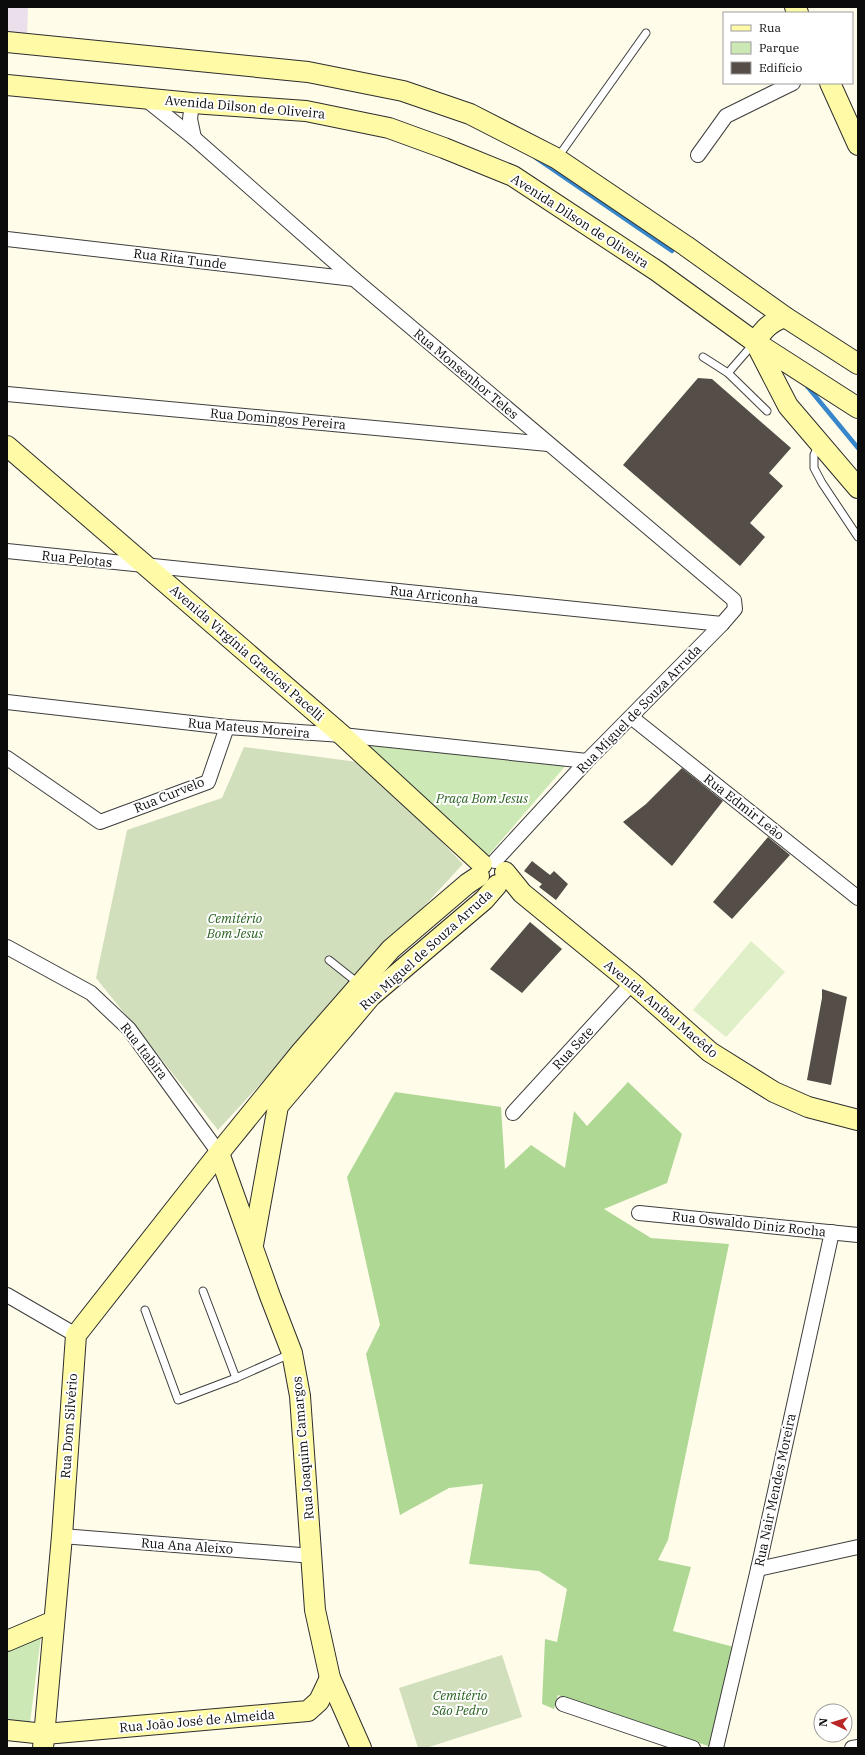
<svg xmlns="http://www.w3.org/2000/svg" width="865" height="1755" viewBox="0 0 865 1755" font-family="'IBM Plex Serif',serif">
	<style>
		.industrial { fill: #eadfea }
		.green { fill: #cce8b5 }
		.forest { fill: #afd895 }
		.cemetery { fill: #d2dfbd }
		.pitch { fill: #dfefc7 }
		.lines { fill: none; stroke-linecap: round; stroke-linejoin: round }
		.stream { stroke: #3887cb; stroke-width: 4.5 }
		.building { fill: #544d48 }
		.lane-casing { stroke: #3e3e3e; stroke-width: 9 }
		.street-casing { stroke: #3e3e3e; stroke-width: 16 }
		.secondary-casing { stroke: #2d2d2d; stroke-width: 22 }
		.lane { stroke: #fff; stroke-width: 7 }
		.street { stroke: #fff; stroke-width: 14 }
		.secondary { stroke: #fefaa6; stroke-width: 20 }
		.labels { text-anchor: middle; dominant-baseline: central; stroke-width: 4; stroke-linejoin: round; paint-order: stroke }
		.street-label { font-size: 13px; fill: #0b0b0b; stroke: #fff }
		.park-label { font-size: 13px; font-style: italic; fill: #27611d; stroke: #fff }
	</style>
	<rect width="100%" height="100%" fill="#fffcea"/>
	<path class="industrial" d="M 7,7 L 28,7 L 27,38 L 7,36 Z"/>
	<g class="green">
		<path d="M 356,742 L 567,764 L 486,858 Z"/>
		<path d="M 41,1636 L 30,1723 L 7,1722 L 7,1651 Z"/>
	</g>
	<path class="forest" d="M 628,1082 L 682,1134 L 667,1183 L 604,1209 L 651,1238 L 729,1244 L 668,1540 L 658,1560 L 691,1567 L 673,1631 L 734,1647 L 711,1747 L 558,1695 L 554,1709 L 542,1704 L 545,1639 L 557,1642 L 567,1589 L 539,1571 L 469,1564 L 483,1484 L 449,1488 L 400,1515 L 366,1354 L 380,1325 L 347,1177 L 395,1092 L 501,1107 L 505,1169 L 531,1145 L 565,1168 L 574,1111 L 587,1126 Z"/>
	<g class="cemetery">
		<path d="M 244,747 L 365,763 L 463,864 L 218,1130 L 96,978 L 127,830 L 222,798 Z"/>
		<path d="M 502,1655 L 522,1717 L 426,1748 L 418,1748 L 399,1688 Z"/>
	</g>
	<path class="pitch" d="M 751,941 L 785,972 L 726,1037 L 693,1010 Z"/>
	<g class="lines">
		<g class="stream">
			<path d="M 536,158 L 672,251"/>
			<path d="M 807,386 L 858,448"/>
		</g>
	</g>
	<g class="building">
		<path d="M 698,378 L 712,379 L 791,448 L 769,473 L 783,486 L 750,523 L 765,537 L 740,566 L 623,465 Z"/>
		<path d="M 682,768 L 723,801 L 672,866 L 623,822 L 646,804 Z"/>
		<path d="M 768,837 L 790,855 L 732,919 L 713,902 Z"/>
		<path d="M 532,861 L 550,875 L 554,871 L 568,884 L 556,900 L 539,887 L 542,884 L 524,871 Z"/>
		<path d="M 530,922 L 562,949 L 522,993 L 490,969 Z"/>
		<path d="M 822,989 L 847,997 L 831,1085 L 807,1080 L 822,998 Z"/>
	</g>
	<g class="lines">
		<defs>
			<g id="lane">
				<path d="M 558,157 L 646,33"/>
				<path d="M 703,357 L 728,373 L 754,343"/>
				<path d="M 728,373 L 767,411"/>
				<path d="M 818,445 L 814,455 L 814,468 L 822,483 L 858,537"/>
				<path d="M 329,960 L 358,983"/>
				<path d="M 203,1291 L 236,1378"/>
				<path d="M 145,1310 L 178,1400 L 236,1378 L 290,1354"/>
			</g>
			<g id="street">
				<path d="M 144,98 L 194,138 L 354,279 L 734,600 L 735,609 L 722,624 L 587,761 L 495,861"/>
				<path d="M 192,103 L 190,119 L 194,138"/>
				<path d="M 698,155 L 726,116 L 793,83"/>
				<path d="M 7,239 L 354,279"/>
				<path d="M 7,394 L 548,444"/>
				<path d="M 7,551 L 722,624"/>
				<path d="M 7,702 L 227,727 L 342,735 L 587,761"/>
				<path d="M 631,717 L 858,898"/>
				<path d="M 7,758 L 100,822 L 208,782 L 227,727"/>
				<path d="M 7,947 L 91,993 L 129,1029 L 219,1153"/>
				<path d="M 513,1113 L 632,983"/>
				<path d="M 639,1213 L 858,1235"/>
				<path d="M 7,1295 L 76,1335"/>
				<path d="M 62,1536 L 313,1556"/>
				<path d="M 758,1569 L 858,1547"/>
				<path d="M 563,1704 L 693,1748"/>
				<path d="M 716,1748 L 758,1569 L 832,1232"/>
				<path d="M 852,1748 L 858,1747"/>
			</g>
			<g id="secondary">
				<path d="M 795,7 L 798,13"/>
				<path d="M 7,42 L 308,72 L 403,91 L 470,114 L 556,158 L 686,246 L 785,317 L 858,364"/>
				<path d="M 830,83 L 858,145"/>
				<path d="M 7,85 L 192,103 L 306,111 L 389,128 L 444,148 L 513,176 L 657,271 L 755,342 L 858,408"/>
				<path d="M 755,342 L 788,406 L 858,488"/>
				<path d="M 755,342 C 764,329 770,322 785,317"/>
				<path d="M 7,446 L 342,735 L 482,864"/>
				<path d="M 505,872 L 522,893 L 632,983 L 710,1052 L 774,1092 L 808,1107 L 858,1120"/>
				<path d="M 219,1153 L 270,1296 L 292,1353 L 300,1396 L 315,1610 L 330,1678 L 361,1748"/>
				<path d="M 253,1245 L 278,1106 L 371,996 L 484,900 L 497,885"/>
				<path d="M 7,1641 L 54,1621"/>
				<path d="M 7,1730 L 45,1734 L 308,1711 L 319,1701 L 330,1678"/>
				<path d="M 43,1748 L 62,1536 L 76,1335 L 219,1153 L 301,1052 L 391,949 L 467,884 L 479,876"/>
			</g>
		</defs>
		<use href="#lane" class="lane-casing"/>
		<use href="#street" class="street-casing"/>
		<use href="#secondary" class="secondary-casing"/>
		<use href="#lane" class="lane"/>
		<use href="#street" class="street"/>
		<use href="#secondary" class="secondary"/>
	</g>
	<g class="labels">
		<g class="street-label">
			<text transform="translate(245 107) rotate(5)">Avenida Dilson de Oliveira</text>
			<text transform="translate(580 221) rotate(33)">Avenida Dilson de Oliveira</text>
			<text transform="translate(180 259) rotate(7)">Rua Rita Tunde</text>
			<text transform="translate(466 374) rotate(40)">Rua Monsenhor Teles</text>
			<text transform="translate(278 419) rotate(5)">Rua Domingos Pereira</text>
			<text transform="translate(77 559) rotate(6)">Rua Pelotas</text>
			<text transform="translate(434 595) rotate(6)">Rua Arriconha</text>
			<text transform="translate(247 653) rotate(41)">Avenida Virgínia Graciosi Pacelli</text>
			<text transform="translate(639 709) rotate(-46)">Rua Miguel de Souza Arruda</text>
			<text transform="translate(249 728) rotate(5)">Rua Mateus Moreira</text>
			<text transform="translate(169 795) rotate(-22)">Rua Curvelo</text>
			<text transform="translate(744 807) rotate(38)">Rua Edmir Leão</text>
			<text transform="translate(426 950) rotate(-42)">Rua Miguel de Souza Arruda</text>
			<text transform="translate(661 1009) rotate(40)">Avenida Aníbal Macêdo</text>
			<text transform="translate(573 1048) rotate(-47)">Rua Sete</text>
			<text transform="translate(144 1051) rotate(52)">Rua Itabira</text>
			<text transform="translate(749 1224) rotate(6)">Rua Oswaldo Diniz Rocha</text>
			<text transform="translate(69 1426) rotate(-86)">Rua Dom Silvério</text>
			<text transform="translate(303 1448) rotate(-95)">Rua Joaquim Camargos</text>
			<text transform="translate(775 1490) rotate(-78)">Rua Nair Mendes Moreira</text>
			<text transform="translate(187 1546) rotate(4)">Rua Ana Aleixo</text>
			<text transform="translate(197 1721) rotate(-5)">Rua João José de Almeida</text>
		</g>
		<g class="park-label">
			<text x="482" y="798">Praça Bom Jesus</text>
			<text x="235" y="918">Cemitério<tspan x="235" dy="15">Bom Jesus</tspan></text>
			<text x="460" y="1695">Cemitério<tspan x="460" dy="15">São Pedro</tspan></text>
		</g>
	</g>
	<rect width="865" height="1755" fill="none" stroke="#0b0b0b" stroke-width="16"/>
	<rect x="723" y="12" width="130" height="72" fill="#ffffff" stroke="#9d9d9d"/>
	<rect x="731" y="25" width="20" height="6" fill="#fefaa6" stroke="#9d9d9d"/>
	<text x="759" y="32" font-size="12" fill="#0b0b0b">Rua</text>
	<rect x="731" y="42" width="20" height="12" fill="#cce8b5" stroke="#9d9d9d"/>
	<text x="759" y="52" font-size="12" fill="#0b0b0b">Parque</text>
	<rect x="731" y="62" width="20" height="12" fill="#544d48" stroke="#9d9d9d"/>
	<text x="759" y="72" font-size="12" fill="#0b0b0b">Edifício</text>
	<g transform="translate(833 1723) rotate(274)"><circle r="19" fill="#ffffff" stroke="#9d9d9d"/>
	<path d="M0-3L7 15L0 10L-7 15Z" fill="#b92826"/>
	<text y="-6" font-size="11" font-weight="bold" text-anchor="middle" fill="#0b0b0b">N</text>
	</g>
</svg>
